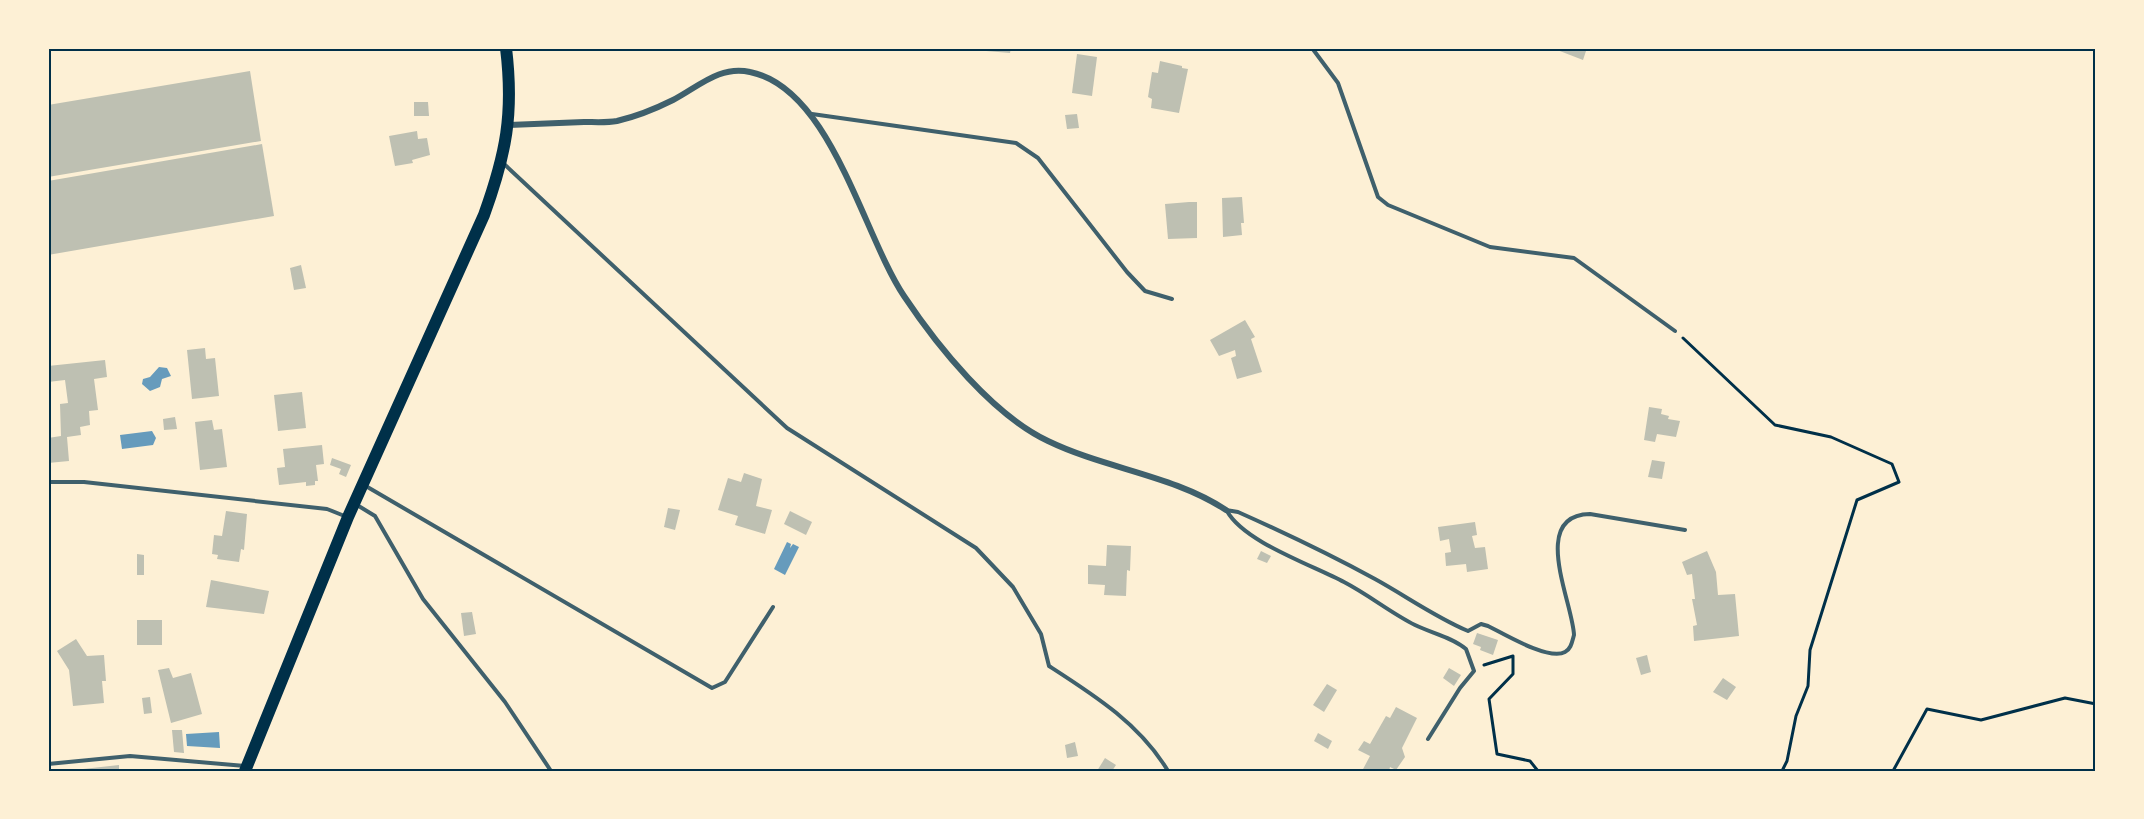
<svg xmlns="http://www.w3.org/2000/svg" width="2144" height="819" viewBox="0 0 2144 819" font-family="'DM Sans',sans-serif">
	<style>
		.water { fill: #669bbc }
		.building { fill: #bec0b2 }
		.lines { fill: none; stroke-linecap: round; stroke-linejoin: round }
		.path { stroke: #003049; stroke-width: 3 }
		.service { stroke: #3f606c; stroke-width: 4 }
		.minor { stroke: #3f606c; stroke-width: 6 }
		.primary { stroke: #003049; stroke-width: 12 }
		.neatline { fill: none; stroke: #003049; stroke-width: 2 }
	</style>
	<rect width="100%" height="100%" fill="#fdf0d5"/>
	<g class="water">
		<path d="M 159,367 L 167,368 L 171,376 L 162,379 L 160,387 L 150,391 L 142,384 L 143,379 L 150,377 Z"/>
		<path d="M 152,431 L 156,438 L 153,445 L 122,449 L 120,435 Z"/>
		<path d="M 787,542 L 791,544 L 790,548 L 793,544 L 799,547 L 785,575 L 774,569 Z"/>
		<path d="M 219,732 L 220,748 L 187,746 L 186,734 Z"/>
	</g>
	<g class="building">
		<path d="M 986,48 L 1011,48 L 1010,53 L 986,51 Z"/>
		<path d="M 1552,48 L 1587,48 L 1583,60 Z"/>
		<path d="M 1077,54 L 1097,57 L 1092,96 L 1072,93 Z"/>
		<path d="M 1160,61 L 1182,66 L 1182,68 L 1188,69 L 1179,113 L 1151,108 L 1152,99 L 1148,97 L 1152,72 L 1158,73 Z"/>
		<path d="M 250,71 L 261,141 L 48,177 L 48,105 Z"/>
		<path d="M 414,102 L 428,102 L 429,116 L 414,116 Z"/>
		<path d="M 1077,114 L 1079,128 L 1067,129 L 1065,115 Z"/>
		<path d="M 417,131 L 418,139 L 427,138 L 430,155 L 412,160 L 413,163 L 395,166 L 389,136 Z"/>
		<path d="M 262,144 L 274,216 L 48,255 L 48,181 Z"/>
		<path d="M 1242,197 L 1244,223 L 1241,223 L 1242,235 L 1223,237 L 1222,198 Z"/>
		<path d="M 1189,202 L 1197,202 L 1197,238 L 1168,239 L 1165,204 Z"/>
		<path d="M 301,265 L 306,288 L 294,290 L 290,268 Z"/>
		<path d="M 1245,320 L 1255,337 L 1251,339 L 1262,372 L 1237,379 L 1231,358 L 1236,356 L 1235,350 L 1219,356 L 1210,340 Z"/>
		<path d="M 205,348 L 206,359 L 215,358 L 219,396 L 192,399 L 187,350 Z"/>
		<path d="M 105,360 L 107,377 L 94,379 L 98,410 L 89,411 L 90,425 L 80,427 L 81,435 L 67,437 L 69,461 L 48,463 L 48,438 L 61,436 L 60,404 L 68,403 L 65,380 L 48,382 L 48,366 Z"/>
		<path d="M 302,392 L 306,428 L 278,431 L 274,395 Z"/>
		<path d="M 1649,407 L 1662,409 L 1661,414 L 1669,416 L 1668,419 L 1680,421 L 1676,437 L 1657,434 L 1655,442 L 1644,440 Z"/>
		<path d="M 175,417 L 177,429 L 164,430 L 163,419 Z"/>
		<path d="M 212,420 L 214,430 L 222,429 L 227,467 L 200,470 L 195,422 Z"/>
		<path d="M 322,445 L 324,464 L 316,465 L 318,481 L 315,481 L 315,485 L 306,486 L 306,482 L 279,485 L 277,468 L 285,467 L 283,449 Z"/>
		<path d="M 332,458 L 351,465 L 346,477 L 339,474 L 341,469 L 330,465 Z"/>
		<path d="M 1652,460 L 1665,462 L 1662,479 L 1648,477 Z"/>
		<path d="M 744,473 L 762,479 L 756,506 L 772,510 L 765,534 L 735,525 L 738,516 L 718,510 L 728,478 L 741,482 Z"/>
		<path d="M 668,508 L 680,510 L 675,530 L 664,527 Z"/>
		<path d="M 226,511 L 247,514 L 244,550 L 241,549 L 239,562 L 217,559 L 218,555 L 212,554 L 214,535 L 222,536 Z"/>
		<path d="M 790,511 L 812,522 L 806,535 L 784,524 Z"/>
		<path d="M 1475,522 L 1477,535 L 1472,536 L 1475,548 L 1485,547 L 1488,569 L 1467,572 L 1466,564 L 1446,566 L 1445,553 L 1451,552 L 1449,539 L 1440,541 L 1438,527 Z"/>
		<path d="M 1107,545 L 1131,546 L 1130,571 L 1127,570 L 1126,596 L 1104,595 L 1105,585 L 1088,584 L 1088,565 L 1106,566 Z"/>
		<path d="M 1261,551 L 1271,556 L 1267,563 L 1257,559 Z"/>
		<path d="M 1707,551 L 1716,572 L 1718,595 L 1735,594 L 1739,636 L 1694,641 L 1693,626 L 1697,625 L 1692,599 L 1695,599 L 1692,574 L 1687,575 L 1682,562 Z"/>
		<path d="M 137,554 L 144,555 L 144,575 L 137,575 Z"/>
		<path d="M 211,580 L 269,591 L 264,614 L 206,607 Z"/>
		<path d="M 472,612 L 476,634 L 464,636 L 461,613 Z"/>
		<rect x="137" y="620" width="25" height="25"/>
		<path d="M 1477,633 L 1498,640 L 1493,655 L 1480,650 L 1481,647 L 1473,644 Z"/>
		<path d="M 76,639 L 87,656 L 104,655 L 106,681 L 102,681 L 104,703 L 73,706 L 69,670 L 57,651 Z"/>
		<path d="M 1647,655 L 1651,672 L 1641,675 L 1636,658 Z"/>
		<path d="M 169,668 L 173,678 L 191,673 L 202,714 L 171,723 L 158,670 Z"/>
		<path d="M 1449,668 L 1461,675 L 1454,686 L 1443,678 Z"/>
		<path d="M 1723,678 L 1736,687 L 1727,700 L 1713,692 Z"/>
		<path d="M 1327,684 L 1337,690 L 1324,712 L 1313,705 Z"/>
		<path d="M 150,697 L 152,713 L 144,714 L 142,698 Z"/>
		<path d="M 1396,707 L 1417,718 L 1402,748 L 1405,757 L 1396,770 L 1390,767 L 1389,771 L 1362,771 L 1370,756 L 1358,750 L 1364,741 L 1370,744 L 1386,716 L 1390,718 Z"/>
		<path d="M 172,730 L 182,730 L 184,753 L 174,752 Z"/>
		<path d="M 1318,733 L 1332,741 L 1328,749 L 1314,741 Z"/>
		<path d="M 1075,742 L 1078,756 L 1067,758 L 1065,745 Z"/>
		<path d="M 1105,758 L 1116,765 L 1112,771 L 1097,771 Z"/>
		<path d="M 119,765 L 119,771 L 84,771 L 83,769 Z"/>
	</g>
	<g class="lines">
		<g class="path">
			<path d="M 1683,338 L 1775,425 L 1831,437 L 1892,464 L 1899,482 L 1857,500 L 1810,650 L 1808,686 L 1796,716 L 1787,761 L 1782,771"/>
			<path d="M 1484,665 L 1513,656 L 1513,674 L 1489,699 L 1497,754 L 1530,761 L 1538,771"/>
			<path d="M 1893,771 L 1927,709 L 1981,720 L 2065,698 L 2096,704"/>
		</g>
		<g class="service">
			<path d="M 1312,48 L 1338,83 L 1378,197 L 1388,205 L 1490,247 L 1574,258 L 1675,331"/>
			<path d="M 812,114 L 1016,143 L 1038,158 L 1127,272 L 1145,291 L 1172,299"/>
			<path d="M 503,163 L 787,428 L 976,548 L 1013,587 L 1041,634 L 1049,666 C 1094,695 1140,724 1168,771"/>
			<path d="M 48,482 L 84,482 L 327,509 L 347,517"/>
			<path d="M 364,485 L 712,688 L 725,682 L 773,607"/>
			<path d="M 357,505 L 375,516 L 423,599 L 505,702 L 551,771"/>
			<path d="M 1226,510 L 1238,512 C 1285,533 1331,555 1375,579 C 1406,596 1435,617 1468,631 L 1481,624 L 1488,626 C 1504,634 1549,661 1565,652 C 1571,649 1572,642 1574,635 C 1573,603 1529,515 1590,514 L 1685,530"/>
			<path d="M 1227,511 C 1244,542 1312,565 1344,582 C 1369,595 1391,613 1415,625 C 1431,633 1452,637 1466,649 L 1474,671 L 1460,688 L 1428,739"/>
			<path d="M 48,764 L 130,756 L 245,766"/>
		</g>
		<path class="minor" d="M 509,125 C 534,124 559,123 584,122 C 594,122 606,123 617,121 C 634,117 657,108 673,100 C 698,87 720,65 750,72 C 831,88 863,235 904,296 C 938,347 993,415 1048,441 C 1106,469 1173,475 1226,510"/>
		<path class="primary" d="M 245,771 L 348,517 L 484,215 C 506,154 514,114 506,48"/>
	</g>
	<rect width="2144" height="819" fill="none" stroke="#fdf0d5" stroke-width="99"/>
	<rect x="50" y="50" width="2044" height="720" class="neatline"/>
</svg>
